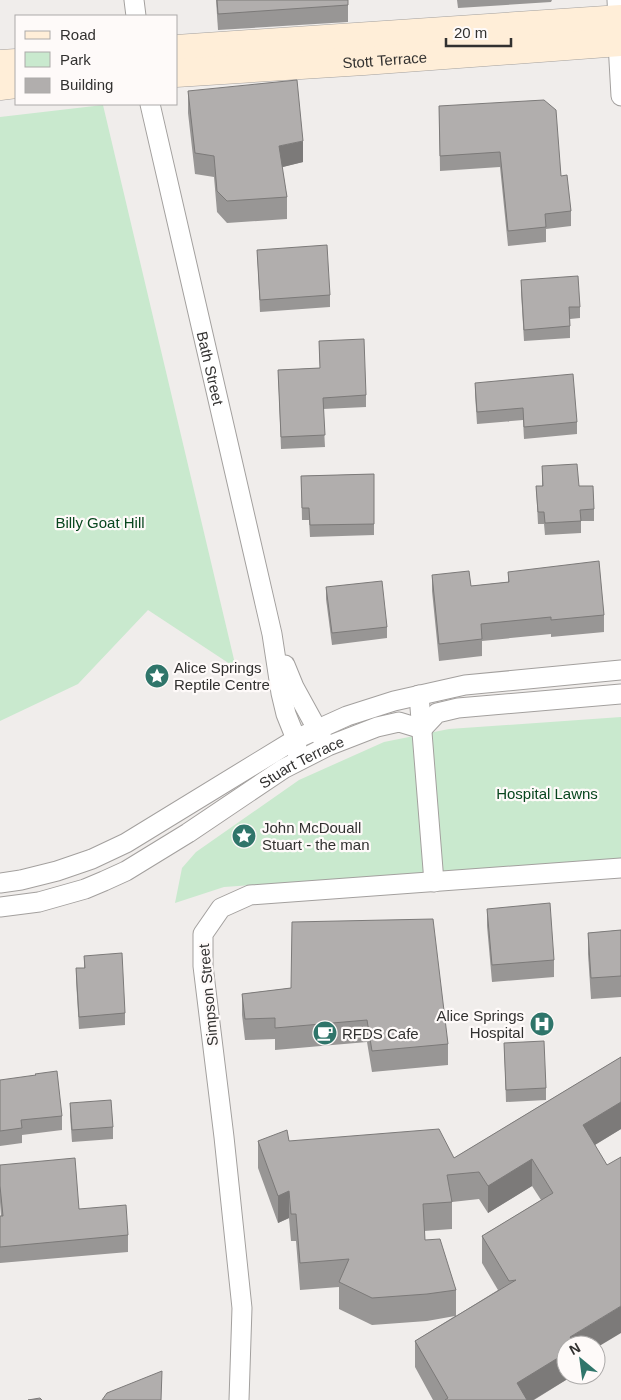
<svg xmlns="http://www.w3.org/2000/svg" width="621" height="1400" viewBox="0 0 621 1400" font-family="Helvetica,sans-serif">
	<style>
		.green { fill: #c9e9ce }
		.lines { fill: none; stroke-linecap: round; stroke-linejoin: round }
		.minor-casing { stroke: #a3a09e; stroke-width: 21 }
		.secondary-casing { stroke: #a3a09e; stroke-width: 29 }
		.minor { stroke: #fff; stroke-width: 19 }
		.secondary { stroke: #ffeed8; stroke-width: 28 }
		.wall { fill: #989695; fill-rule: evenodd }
		.shaded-wall { fill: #7c7a79 }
		.building { fill: #b1aead; stroke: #7c7a79 }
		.labels { text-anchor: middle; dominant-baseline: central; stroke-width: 4.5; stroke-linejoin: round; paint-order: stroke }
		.street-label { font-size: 15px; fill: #323130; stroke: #fefaf9 }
		.park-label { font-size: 15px; fill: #08461e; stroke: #fefaf9 }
		.poi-label { font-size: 15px; fill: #323130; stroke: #fefaf9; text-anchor: start }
	</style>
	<rect width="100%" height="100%" fill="#f0edeb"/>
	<g class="green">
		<path d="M 103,105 L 236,668 L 148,610 L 78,684 L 0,721 L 0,117 Z"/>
		<path d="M 621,717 L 621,859 L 224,887 L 175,903 L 182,868 L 196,852 L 299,780 L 384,742 L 449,729 Z"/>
	</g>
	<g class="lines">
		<defs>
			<g id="minor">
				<path d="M 134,0 L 136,16"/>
				<path d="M 617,0 L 618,19"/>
				<path d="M 618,43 L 621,96"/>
				<path id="s1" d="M 150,104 L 272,634 L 281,693 L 286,714 L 296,739 L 298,760"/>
				<path d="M 285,665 L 294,687 L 322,738"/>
				<path d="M 419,695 L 434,882"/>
				<path d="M 0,883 L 21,880 L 57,871 L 92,859 L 126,843 L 296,739 L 347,716 L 394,701 L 465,685 L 621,670"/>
				<path id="s2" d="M 0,907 L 39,902 L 85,889 L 104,881 L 126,871 L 188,833 L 283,769 L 328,746 L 377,727 L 399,722 L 422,729 L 437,713 L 458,708 L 621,694"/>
				<path d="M 239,1400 L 242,1308 L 224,1137 L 203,966 L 203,934 L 221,908 L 250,895 L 621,868"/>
			</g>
			<g id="secondary">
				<path d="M 176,49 L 621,19"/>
				<path d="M 0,64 L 16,63"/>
				<path id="s3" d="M 176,73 L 364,61 L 621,42"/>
				<path d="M 0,86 L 16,84"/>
			</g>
		</defs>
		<use href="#minor" class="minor-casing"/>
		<use href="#secondary" class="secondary-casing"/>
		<use href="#minor" class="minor"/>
		<use href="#secondary" class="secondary"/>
	</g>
	<g class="wall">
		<path d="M 216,0 L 348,0 L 348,22 L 218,30 Z"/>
		<path d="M 457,0 L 552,0 L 551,2 L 458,8 Z"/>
		<path d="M 188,91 L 303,162 L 282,167 L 287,197 L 287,219 L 227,223 L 217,212 L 214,177 L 195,174 L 188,113 Z"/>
		<path d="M 439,106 L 561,176 L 571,211 L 571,226 L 546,229 L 546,242 L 508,246 L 500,167 L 440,171 Z"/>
		<path d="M 257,250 L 330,295 L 330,307 L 260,312 Z"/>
		<path d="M 521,280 L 580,307 L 580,318 L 570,319 L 570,338 L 524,341 L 521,292 Z"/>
		<path d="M 319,341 L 366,395 L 366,407 L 323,409 L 325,447 L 281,449 L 278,370 L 320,368 Z"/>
		<path d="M 475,383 L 577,422 L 577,434 L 524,439 L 523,420 L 477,424 L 475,394 Z"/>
		<path d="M 542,466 L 594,509 L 594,521 L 581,521 L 581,533 L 545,535 L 544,524 L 538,524 L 536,486 L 542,486 Z"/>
		<path d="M 374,474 L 374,535 L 310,537 L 309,520 L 302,520 L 301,476 Z"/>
		<path d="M 508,572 L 604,615 L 604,632 L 551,637 L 551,634 L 482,641 L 482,656 L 439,661 L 432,591 L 432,575 L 471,586 L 508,582 Z"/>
		<path d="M 326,587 L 387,627 L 387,638 L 332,645 L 326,599 Z"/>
		<path d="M 487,909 L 554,960 L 554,977 L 492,982 L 487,926 Z"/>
		<path d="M 621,930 L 621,997 L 591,999 L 588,954 L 588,933 Z"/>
		<path d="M 84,956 L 125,1013 L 125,1025 L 79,1029 L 76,980 L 76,968 L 84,968 Z"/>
		<path d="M 291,988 L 448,1044 L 448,1065 L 372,1072 L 367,1042 L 275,1050 L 275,1039 L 245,1040 L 242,1015 L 242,994 Z"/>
		<path d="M 504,1043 L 546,1088 L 546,1100 L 506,1102 Z"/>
		<path d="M 621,1057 L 621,1129 L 595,1145 L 566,1345 L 566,1375 L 574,1375 L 534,1400 L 433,1400 L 415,1367 L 415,1341 L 455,1316 L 427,1321 L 372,1325 L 339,1309 L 339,1287 L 300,1290 L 296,1241 L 291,1241 L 289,1218 L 278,1223 L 258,1168 L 258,1141 L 289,1141 L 454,1158 ZM 532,1186 L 541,1200 L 482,1236 L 482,1263 L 498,1290 L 456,1316 L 456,1290 L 425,1240 L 424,1231 L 452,1229 L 452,1202 L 479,1199 L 488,1213 Z"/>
		<path d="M 0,1080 L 62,1116 L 62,1130 L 22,1135 L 22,1143 L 0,1146 Z"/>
		<path d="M 70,1103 L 113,1127 L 113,1139 L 72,1142 L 70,1115 Z"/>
		<path d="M 0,1165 L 79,1209 L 128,1235 L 128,1252 L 0,1263 L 0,1216 L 1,1216 L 0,1202 Z"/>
	</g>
	<g class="shaded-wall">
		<path d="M 303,141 L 303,162 L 279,168 L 279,146 Z"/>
		<path d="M 621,1102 L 621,1129 L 583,1152 L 583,1125 Z"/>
		<path d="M 532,1159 L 532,1186 L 488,1213 L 488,1186 Z"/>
		<path d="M 289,1191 L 289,1218 L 278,1223 L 278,1196 Z"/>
		<path d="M 621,1306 L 621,1333 L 596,1348 L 596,1345 L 570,1345 L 570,1337 Z"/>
		<path d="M 566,1353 L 566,1375 L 574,1375 L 533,1400 L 517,1400 L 517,1383 Z"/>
	</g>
	<g class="building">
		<path d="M 217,0 L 348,0 L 348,5 L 218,14 Z"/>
		<path d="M 297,80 L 303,141 L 279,146 L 287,197 L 227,201 L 217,191 L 214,156 L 195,153 L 188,91 Z"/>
		<path d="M 544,100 L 556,110 L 561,176 L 567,175 L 571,211 L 545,214 L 546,227 L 508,231 L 500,152 L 440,156 L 439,106 Z"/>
		<path d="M 327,245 L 330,295 L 260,300 L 257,250 Z"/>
		<path d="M 578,276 L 580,307 L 569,307 L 570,326 L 524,330 L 521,280 Z"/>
		<path d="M 364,339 L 366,395 L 323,398 L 325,435 L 281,437 L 278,370 L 320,368 L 319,341 Z"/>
		<path d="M 573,374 L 577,422 L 524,427 L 523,408 L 477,412 L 475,383 Z"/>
		<path d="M 577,464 L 579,486 L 593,486 L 594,509 L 580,510 L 581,521 L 545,523 L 544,512 L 538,512 L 536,486 L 543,486 L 542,466 Z"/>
		<path d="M 374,474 L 374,524 L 310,525 L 309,508 L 302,508 L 301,476 Z"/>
		<path d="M 599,561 L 604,615 L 551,620 L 551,617 L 481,624 L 482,639 L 439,644 L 432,575 L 469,571 L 471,586 L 509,582 L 508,572 Z"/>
		<path d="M 382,581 L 387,627 L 332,633 L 326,587 Z"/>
		<path d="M 550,903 L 554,960 L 492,965 L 487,909 Z"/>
		<path d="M 433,919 L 448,1044 L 372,1051 L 367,1020 L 275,1028 L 275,1018 L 245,1019 L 242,994 L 291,988 L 292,922 Z"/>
		<path d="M 621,930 L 621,976 L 591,978 L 588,933 Z"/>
		<path d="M 122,953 L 125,1013 L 79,1017 L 76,968 L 85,968 L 84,956 Z"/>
		<path d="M 544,1041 L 546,1088 L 506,1090 L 504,1043 Z"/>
		<path d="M 621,1057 L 621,1102 L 583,1125 L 607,1165 L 621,1157 L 621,1306 L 570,1337 L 575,1345 L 566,1345 L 566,1353 L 517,1383 L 527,1400 L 445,1400 L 448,1398 L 415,1341 L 516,1280 L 509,1281 L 482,1236 L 553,1193 L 532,1159 L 488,1186 L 479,1172 L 447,1175 L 452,1202 L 423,1204 L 425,1240 L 440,1239 L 456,1290 L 427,1294 L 372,1298 L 339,1282 L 349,1259 L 300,1263 L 296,1214 L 291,1214 L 289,1191 L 278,1196 L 258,1141 L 287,1130 L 289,1141 L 439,1129 L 454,1158 Z"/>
		<path d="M 57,1071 L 62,1116 L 21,1120 L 22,1128 L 0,1131 L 0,1080 L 36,1075 L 35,1074 Z"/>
		<path d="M 111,1100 L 113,1127 L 72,1130 L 70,1103 Z"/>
		<path d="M 75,1158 L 79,1209 L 126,1205 L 128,1235 L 0,1247 L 0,1216 L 3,1216 L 0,1186 L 0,1165 Z"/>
		<path d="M 162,1371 L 161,1400 L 102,1400 L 107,1393 Z"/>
		<path d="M 40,1398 L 42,1400 L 28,1400 Z"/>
	</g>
	<defs>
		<symbol id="sight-disc" viewBox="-11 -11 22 22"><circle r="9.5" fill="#2f756a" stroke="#fefaf9"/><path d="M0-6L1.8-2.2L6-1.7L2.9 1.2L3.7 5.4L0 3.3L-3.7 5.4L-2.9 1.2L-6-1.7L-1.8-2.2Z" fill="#fff"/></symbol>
		<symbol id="hospital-disc" viewBox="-11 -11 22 22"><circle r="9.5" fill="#2f756a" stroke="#fefaf9"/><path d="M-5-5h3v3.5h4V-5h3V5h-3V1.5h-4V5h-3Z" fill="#fff"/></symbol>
		<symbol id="cafe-disc" viewBox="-11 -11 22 22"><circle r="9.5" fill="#2f756a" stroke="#fefaf9"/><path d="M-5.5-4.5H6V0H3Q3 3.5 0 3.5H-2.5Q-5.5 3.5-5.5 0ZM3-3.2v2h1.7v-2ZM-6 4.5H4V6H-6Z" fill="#fff"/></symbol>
	</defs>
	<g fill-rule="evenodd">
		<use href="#sight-disc" x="143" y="662" width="28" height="28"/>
		<use href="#sight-disc" x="230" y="822" width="28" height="28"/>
		<use href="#hospital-disc" x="528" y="1010" width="28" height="28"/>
		<use href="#cafe-disc" x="311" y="1019" width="28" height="28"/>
	</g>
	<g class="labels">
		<g class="street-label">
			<text stroke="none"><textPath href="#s3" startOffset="209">Stott Terrace</textPath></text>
			<text stroke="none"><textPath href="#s1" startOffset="271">Bath Street</textPath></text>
			<text stroke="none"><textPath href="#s2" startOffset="339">Stuart Terrace</textPath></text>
			<text transform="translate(208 995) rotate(-95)">Simpson Street</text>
		</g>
		<g class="park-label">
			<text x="100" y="522">Billy Goat Hill</text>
			<text x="547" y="793">Hospital Lawns</text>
		</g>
		<g class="poi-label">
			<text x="174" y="667">Alice Springs<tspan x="174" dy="17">Reptile Centre</tspan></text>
			<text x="262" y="827">John McDouall<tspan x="262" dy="17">Stuart - the man</tspan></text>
			<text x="524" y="1015" text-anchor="end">Alice Springs<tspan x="524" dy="17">Hospital</tspan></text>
			<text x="342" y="1033">RFDS Cafe</text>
		</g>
	</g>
	<rect x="15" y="15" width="162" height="90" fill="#fefaf9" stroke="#acaaa9"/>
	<rect x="25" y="31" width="25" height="8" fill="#ffeed8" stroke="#acaaa9"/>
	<text x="60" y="40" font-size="15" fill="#323130">Road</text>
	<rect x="25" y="52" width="25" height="15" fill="#c9e9ce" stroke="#acaaa9"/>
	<text x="60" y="65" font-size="15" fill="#323130">Park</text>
	<rect x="25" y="78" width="25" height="15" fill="#b1aead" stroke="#acaaa9"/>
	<text x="60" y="90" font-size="15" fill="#323130">Building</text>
	<g transform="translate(581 1360) rotate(331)"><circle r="24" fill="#fefaf9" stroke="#acaaa9"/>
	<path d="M0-4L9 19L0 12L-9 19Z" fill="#2f756a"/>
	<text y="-8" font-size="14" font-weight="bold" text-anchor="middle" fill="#323130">N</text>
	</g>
	<path d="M446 38v8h65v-8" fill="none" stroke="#323130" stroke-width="2.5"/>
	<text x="454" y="38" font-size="15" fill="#323130" stroke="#fefaf9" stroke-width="4" paint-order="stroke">20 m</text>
</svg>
